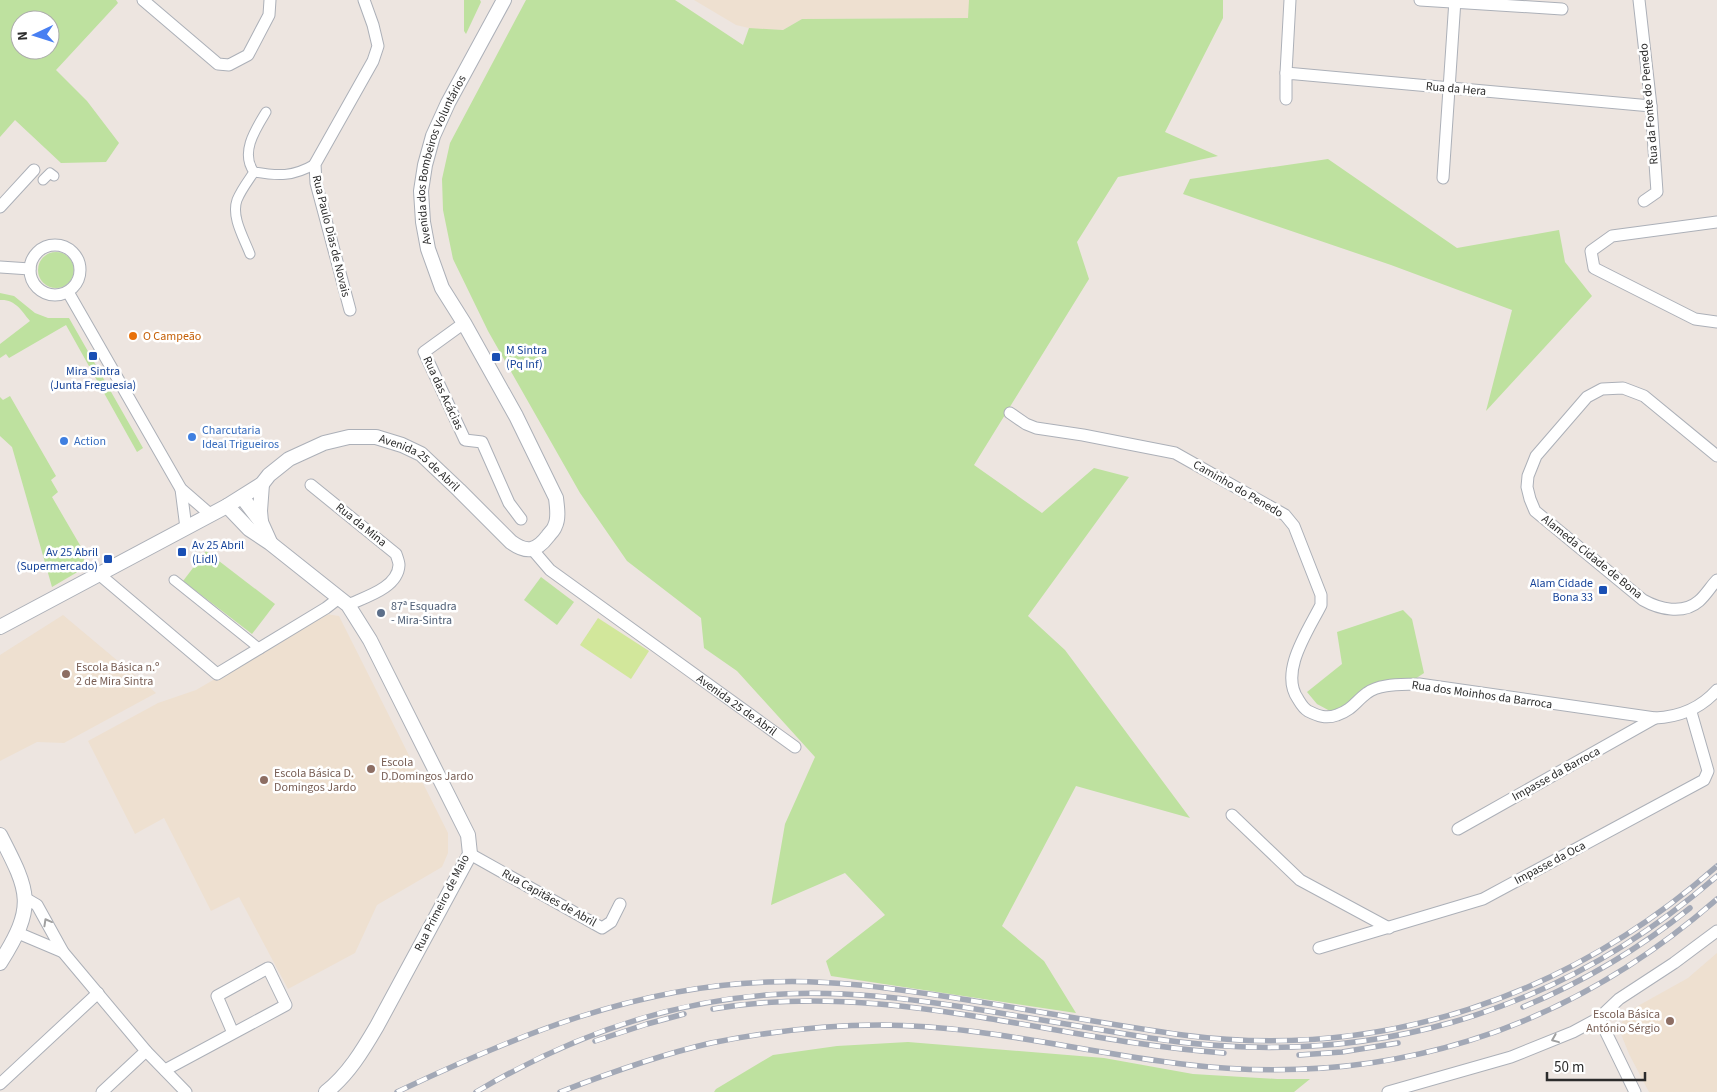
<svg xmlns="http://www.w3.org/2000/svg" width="1717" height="1092" viewBox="0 0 1717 1092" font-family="'Source Sans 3',sans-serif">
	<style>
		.education { fill: #eee0d0 }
		.green { fill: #bee19f; fill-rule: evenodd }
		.pitch { fill: #d2e79b }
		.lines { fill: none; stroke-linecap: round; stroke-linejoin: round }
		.pedestrian-casing { stroke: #acb0b8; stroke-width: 11 }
		.minor-casing { stroke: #acb0b8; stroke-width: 13 }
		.tertiary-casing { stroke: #acb0b8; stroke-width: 16 }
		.pedestrian { stroke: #fff; stroke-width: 9 }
		.minor { stroke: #fff; stroke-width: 11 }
		.tertiary { stroke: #fff; stroke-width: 14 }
		.rail-casing { stroke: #a2a8b6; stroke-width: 5.5 }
		.rail { stroke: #fff; stroke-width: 4; stroke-dasharray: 11; stroke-linecap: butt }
		.oneway { stroke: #a0a0a0 }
		.food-dot { fill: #e8710a; stroke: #fff; stroke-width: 2 }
		.transit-dot { fill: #1a4fb4; stroke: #fff; stroke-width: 2 }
		.shop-dot { fill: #3f7fe0; stroke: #fff; stroke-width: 2 }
		.service-dot { fill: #5c6f8a; stroke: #fff; stroke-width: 2 }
		.education-dot { fill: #8d6e63; stroke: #fff; stroke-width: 2 }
		.labels { text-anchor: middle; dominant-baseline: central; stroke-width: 5; stroke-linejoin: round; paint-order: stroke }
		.street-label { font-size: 12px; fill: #2c2c2c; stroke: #fff }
		.food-label { font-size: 12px; fill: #c56008; stroke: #fff; text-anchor: start }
		.transit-label { font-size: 12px; fill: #164399; stroke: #fff; text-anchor: start }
		.shop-label { font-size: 12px; fill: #366cbe; stroke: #fff; text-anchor: start }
		.service-label { font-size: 12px; fill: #4e5e75; stroke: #fff; text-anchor: start }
		.education-label { font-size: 12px; fill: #785e54; stroke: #fff; text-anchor: start }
	</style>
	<rect width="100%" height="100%" fill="#ede5e0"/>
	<g class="education">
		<path d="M 694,0 L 969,0 L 969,18 L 802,19 L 783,30 L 753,29 L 736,25 Z"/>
		<path d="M 326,614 L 339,616 L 448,833 L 448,853 L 442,867 L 377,905 L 355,953 L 288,989 L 239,897 L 211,911 L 164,818 L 135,834 L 88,741 L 158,703 L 196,690 Z"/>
		<path d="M 63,615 L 156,693 L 64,743 L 37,742 L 0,761 L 0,655 Z"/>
		<path d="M 1717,953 L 1717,1092 L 1649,1092 L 1629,1054 L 1619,1029 L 1627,1012 L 1688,978 Z"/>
	</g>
	<g class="green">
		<path d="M 0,0 L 116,0 L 118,3 L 56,70 L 87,101 L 119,143 L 106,162 L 61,163 L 15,120 L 0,137 ZM 20,20 L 50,20 L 50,50 L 20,50 Z"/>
		<path d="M 464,0 L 480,0 L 481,2 L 466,34 L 464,31 Z"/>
		<path d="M 526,0 L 675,0 L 743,45 L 749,28 L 783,30 L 802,19 L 968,18 L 969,0 L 1223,0 L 1223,18 L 1165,132 L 1218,156 L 1118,177 L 1077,242 L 1089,279 L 974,465 L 1042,513 L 1094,468 L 1129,477 L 1028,616 L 1065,650 L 1190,818 L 1076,786 L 1002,926 L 1044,961 L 1076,1013 L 831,976 L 826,961 L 885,915 L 845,873 L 771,905 L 785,824 L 815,757 L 737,671 L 704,648 L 701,618 L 627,561 L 580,493 L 488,331 L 453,259 L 443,210 L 442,179 L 450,143 Z"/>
		<path d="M 1328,159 L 1457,248 L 1559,230 L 1565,262 L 1592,296 L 1486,411 L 1512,310 L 1391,265 L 1183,194 L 1190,179 Z"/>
		<circle cx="56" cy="270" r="18"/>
		<path d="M 0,293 L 14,296 L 35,313 L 48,318 L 69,318 L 143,448 L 137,452 L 66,325 L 9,358 L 6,354 L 0,358 L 0,344 L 30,321 C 21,310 15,299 0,300 Z"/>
		<path d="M 10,396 L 56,476 L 51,480 L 58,492 L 52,497 L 84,552 L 84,562 L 86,567 L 52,587 L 12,447 L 0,436 L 0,397 L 3,400 Z"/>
		<path d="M 206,551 L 275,604 L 252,634 L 183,581 Z"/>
		<path d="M 541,577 L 574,602 L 557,625 L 524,600 Z"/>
		<path d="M 1403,610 L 1412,619 L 1424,673 L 1415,679 L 1369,685 L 1341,708 L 1330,711 L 1317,704 L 1307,692 L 1342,664 L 1337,632 Z"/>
		<path d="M 908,1042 L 1104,1058 L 1193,1074 L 1277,1079 L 1310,1079 L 1294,1092 L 714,1092 L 716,1089 L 773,1055 L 837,1046 Z"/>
	</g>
	<path class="pitch" d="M 598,618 L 649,651 L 631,679 L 580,645 Z"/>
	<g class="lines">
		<defs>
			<g id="pedestrian">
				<path d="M 266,112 C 255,130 240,153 254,172 C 278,176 293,177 315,164"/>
				<path d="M 43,180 L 50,173 L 54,176"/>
				<path d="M 250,254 C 244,238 231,217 237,200 C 241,190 248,181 254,172"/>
				<path d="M 174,580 L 260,649"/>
			</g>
			<g id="minor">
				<path d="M 143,0 L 218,64 L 229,65 L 248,55 L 269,15 L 270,0"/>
				<path d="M 1420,0 L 1562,9"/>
				<path d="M 1639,0 L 1651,106 L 1657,192 L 1644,201"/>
				<path d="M 1286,73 L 1290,0"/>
				<path d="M 1286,99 L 1286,73 L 1651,106"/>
				<path d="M 1443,178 L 1455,0"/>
				<path d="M 0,207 L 34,170"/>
				<path d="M 1717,222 L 1612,236 L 1591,251 L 1594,268 L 1695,319 L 1717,322"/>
				<circle cx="55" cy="270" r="25"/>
				<path d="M 0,267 L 30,269"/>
				<path d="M 68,292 L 181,489 L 211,515"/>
				<path d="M 350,310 L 316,183 L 315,164 L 373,61 L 378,46 L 373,25 L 364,0"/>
				<path d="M 464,323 L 424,352 L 465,440 L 482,442 L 509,503 L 521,519"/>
				<path d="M 1010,413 L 1026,424 L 1036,428 L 1083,435 L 1175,453 L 1285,515 L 1294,526 L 1321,595 L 1321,605 C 1308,631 1279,672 1298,699 C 1301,704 1303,708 1308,711 C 1318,716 1326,719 1337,715 C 1352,710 1356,701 1367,693 C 1380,683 1403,685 1419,684 L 1655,718 C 1679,717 1700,709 1717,690"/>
				<path d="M 1717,456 L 1644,396 L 1623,388 L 1602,389 L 1587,397 L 1536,456 L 1528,476 L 1527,487 L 1530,499 L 1535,511 L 1643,600 C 1659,609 1683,615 1699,601 C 1706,595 1711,586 1717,580"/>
				<path d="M 311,485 L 396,554 C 397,557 399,562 399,565 C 398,588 365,597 348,605"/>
				<path d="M 181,489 L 186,528"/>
				<path id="s1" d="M 532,549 L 550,570 L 795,747"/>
				<path d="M 100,575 L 217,674 L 326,608 L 339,598"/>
				<path d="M 1232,815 L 1300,880 L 1389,928"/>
				<path d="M 1458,829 L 1655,718"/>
				<path d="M 470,854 L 602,928 L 611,922 L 620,904"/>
				<path d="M 25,898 L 37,905 L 63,952 L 146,1051 L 102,1092"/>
				<path d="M 18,933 L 63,952"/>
				<path d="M 1319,948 L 1483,899 L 1704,780 L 1708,771 L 1691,712"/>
				<path d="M 1599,1018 L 1635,1092"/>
				<path d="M 146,1051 L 186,1092"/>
				<path d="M 165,1070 L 286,1005 L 268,968 L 217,996 L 233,1033"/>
				<path d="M 0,1084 L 98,993"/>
				<path d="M 1388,1092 L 1511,1057 L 1573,1032 L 1599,1018 L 1619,999 L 1674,963 L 1717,931"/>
			</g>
			<g id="tertiary">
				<path d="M 242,497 L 261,522 L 270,542"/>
				<path d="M 227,506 L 249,529 L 270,543 L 348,605 L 370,640 L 468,835 L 470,854 L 377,1026 C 363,1050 348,1075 326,1092"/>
				<path d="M 261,522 L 260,511 L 262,484"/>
				<path id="s2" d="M 0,627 L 227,506 L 262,484 L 269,475 L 289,459 L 324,443 L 349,437 L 376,437 L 402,445 L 421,454 L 459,490 L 511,542 C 526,553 536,552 548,536 C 550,533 554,530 555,526 C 559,518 557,507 556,498 L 516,416 L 464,323 L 442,288 L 428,249 L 423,222 L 421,191 L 425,165 L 433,136 L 448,103 L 504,0"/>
				<path d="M 0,835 C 30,893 36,906 0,963"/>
			</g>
		</defs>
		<use href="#pedestrian" class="pedestrian-casing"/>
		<use href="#minor" class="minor-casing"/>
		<use href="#tertiary" class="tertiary-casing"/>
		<use href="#pedestrian" class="pedestrian"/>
		<use href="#minor" class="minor"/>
		<use href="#tertiary" class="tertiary"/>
		<defs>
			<g id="rail">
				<path d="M 1523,1007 C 1583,982 1639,949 1690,908"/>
				<path d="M 713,1009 C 884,979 1054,1041 1224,1053"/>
				<path d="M 595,1041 L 647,1024 L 684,1014"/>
				<path d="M 1299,1055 L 1342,1052 L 1398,1043"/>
				<path d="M 397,1092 C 515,1036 636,986 768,982 C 829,979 889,988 949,997 C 1027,1009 1104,1024 1183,1035 C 1381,1061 1568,997 1717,866"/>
				<path d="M 476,1092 C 566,1039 661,1003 766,995 C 840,989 914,999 988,1011 C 1042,1020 1096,1029 1150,1038 C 1363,1071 1554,1017 1717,876"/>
				<path d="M 560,1092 C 609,1073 659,1055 711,1043 C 766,1032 824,1025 880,1025 C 982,1025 1081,1052 1182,1064 C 1383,1089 1564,1033 1717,899"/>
			</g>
		</defs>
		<use href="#rail" class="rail-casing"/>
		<use href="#rail" class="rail"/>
	</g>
	<defs><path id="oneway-chevron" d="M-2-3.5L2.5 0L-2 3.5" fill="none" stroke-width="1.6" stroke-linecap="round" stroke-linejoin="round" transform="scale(1.25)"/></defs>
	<g class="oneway">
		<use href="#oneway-chevron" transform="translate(47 922) rotate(-119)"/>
		<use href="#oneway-chevron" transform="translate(1555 1039) rotate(158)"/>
	</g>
	<circle class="food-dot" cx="133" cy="336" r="5"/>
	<g class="transit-dot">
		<rect x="88" y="351" width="10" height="10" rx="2.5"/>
		<rect x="491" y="352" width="10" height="10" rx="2.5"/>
		<rect x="177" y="547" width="10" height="10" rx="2.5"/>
		<rect x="103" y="554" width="10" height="10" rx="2.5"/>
		<rect x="1598" y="585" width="10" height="10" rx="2.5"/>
	</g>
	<g class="shop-dot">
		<circle cx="192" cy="437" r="5"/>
		<circle cx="64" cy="441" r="5"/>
	</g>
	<circle class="service-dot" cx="381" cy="613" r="5"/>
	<g class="education-dot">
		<circle cx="66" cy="674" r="5"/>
		<circle cx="371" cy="769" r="5"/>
		<circle cx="264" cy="780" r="5"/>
		<circle cx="1670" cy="1021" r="5"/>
	</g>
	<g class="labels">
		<g class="street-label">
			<text transform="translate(1456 89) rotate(5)">Rua da Hera</text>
			<text transform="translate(1649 104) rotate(-95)">Rua da Fonte do Penedo</text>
			<text stroke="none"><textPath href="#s2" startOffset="1059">Avenida dos Bombeiros Voluntários</textPath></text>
			<text transform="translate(331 236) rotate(76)">Rua Paulo Dias de Novais</text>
			<text transform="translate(443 393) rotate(65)">Rua das Acácias</text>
			<text stroke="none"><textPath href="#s2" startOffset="478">Avenida 25 de Abril</textPath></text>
			<text transform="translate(1238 489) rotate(30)">Caminho do Penedo</text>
			<text transform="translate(361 525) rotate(39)">Rua da Mina</text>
			<text transform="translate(1592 557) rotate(39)">Alameda Cidade de Bona</text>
			<text transform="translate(1482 695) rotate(8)">Rua dos Moinhos da Barroca</text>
			<text stroke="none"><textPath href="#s1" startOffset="258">Avenida 25 de Abril</textPath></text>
			<text transform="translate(1556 774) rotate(-29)">Impasse da Barroca</text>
			<text transform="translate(1550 863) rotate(-28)">Impasse da Oca</text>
			<text transform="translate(549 898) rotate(29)">Rua Capitães de Abril</text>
			<text transform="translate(442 903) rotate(-63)">Rua Primeiro de Maio</text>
		</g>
		<g class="food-label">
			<text x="143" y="336">O Campeão</text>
		</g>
		<g class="transit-label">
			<text x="506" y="350">M Sintra<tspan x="506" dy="14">(Pq Inf)</tspan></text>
			<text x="93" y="371" text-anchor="middle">Mira Sintra<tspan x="93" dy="14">(Junta Freguesia)</tspan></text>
			<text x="192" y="545">Av 25 Abril<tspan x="192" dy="14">(Lidl)</tspan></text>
			<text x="98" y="552" text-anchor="end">Av 25 Abril<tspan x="98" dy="14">(Supermercado)</tspan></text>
			<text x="1593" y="583" text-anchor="end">Alam Cidade<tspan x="1593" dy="14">Bona 33</tspan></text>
		</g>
		<g class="shop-label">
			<text x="202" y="430">Charcutaria<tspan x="202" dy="14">Ideal Trigueiros</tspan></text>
			<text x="74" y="441">Action</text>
		</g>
		<g class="service-label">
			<text x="391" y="606">87ª Esquadra<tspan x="391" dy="14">- Mira-Sintra</tspan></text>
		</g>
		<g class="education-label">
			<text x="76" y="667">Escola Básica n.º<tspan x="76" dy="14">2 de Mira Sintra</tspan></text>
			<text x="381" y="762">Escola<tspan x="381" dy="14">D.Domingos Jardo</tspan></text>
			<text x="274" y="773">Escola Básica D.<tspan x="274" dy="14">Domingos Jardo</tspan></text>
			<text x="1660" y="1014" text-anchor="end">Escola Básica<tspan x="1660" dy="14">António Sérgio</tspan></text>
		</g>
	</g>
	<g transform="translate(35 35) rotate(266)"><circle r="24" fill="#ffffff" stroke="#ababab"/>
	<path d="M0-4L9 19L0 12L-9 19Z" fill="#487ff2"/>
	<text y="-8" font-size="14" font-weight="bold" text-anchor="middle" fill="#2c2c2c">N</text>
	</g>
	<path d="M1547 1072v8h98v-8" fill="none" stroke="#2c2c2c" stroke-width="2.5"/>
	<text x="1554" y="1072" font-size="15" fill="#2c2c2c" stroke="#ffffff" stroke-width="4" paint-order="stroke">50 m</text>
</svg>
